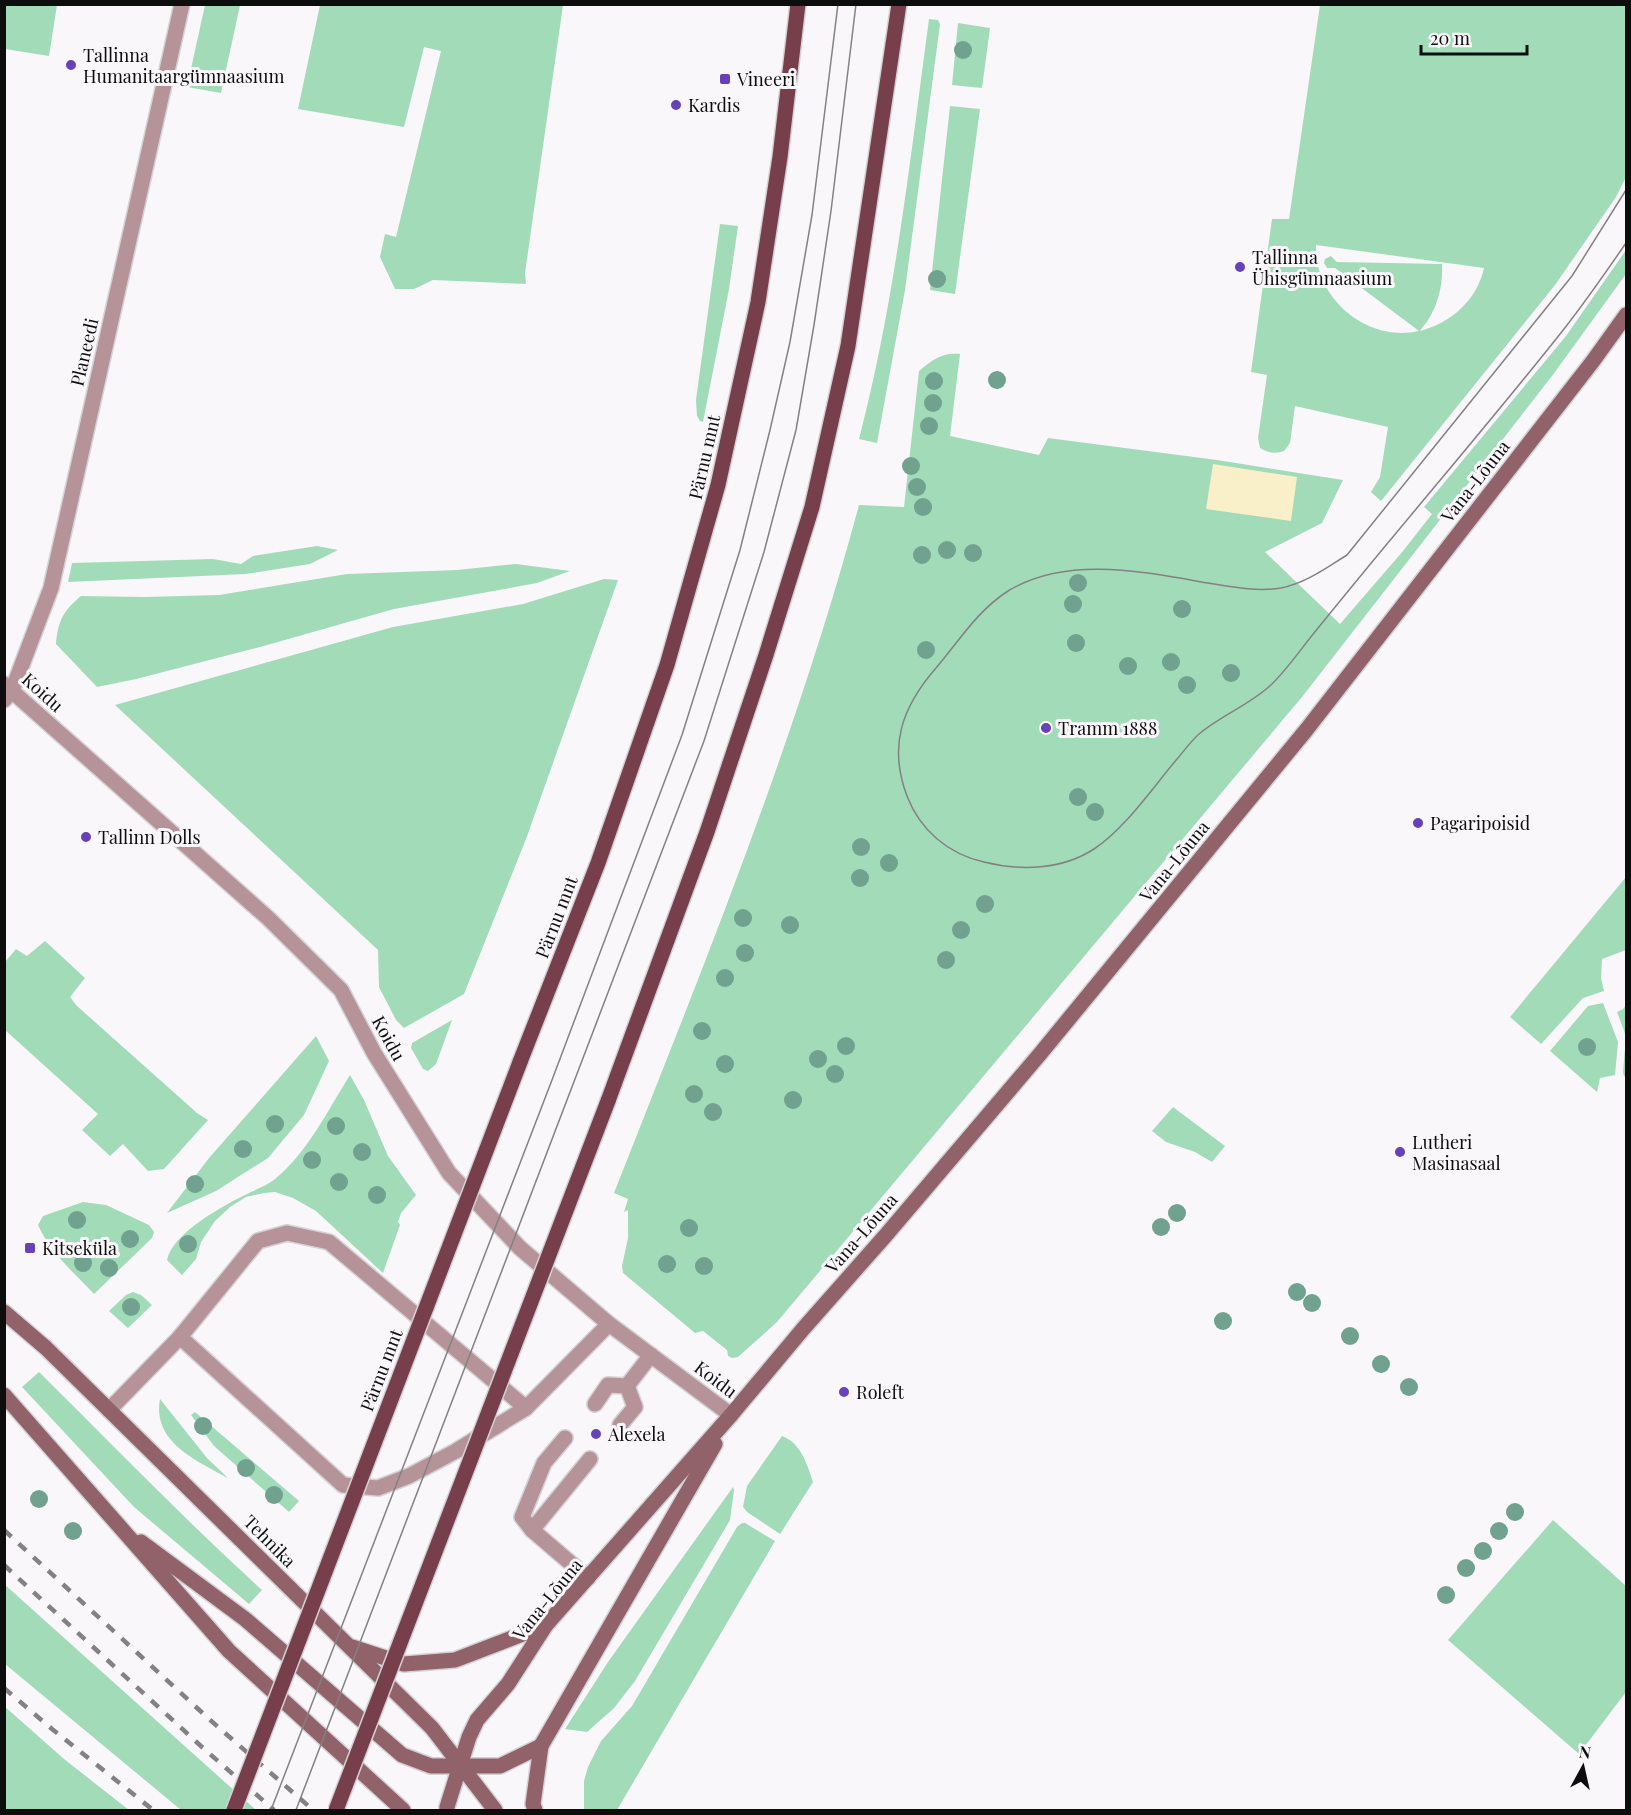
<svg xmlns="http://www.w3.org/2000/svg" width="1631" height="1815" viewBox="0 0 1631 1815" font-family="'Playfair Display',serif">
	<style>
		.green { fill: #a1dbb8; fill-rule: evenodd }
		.sand { fill: #f9efc9 }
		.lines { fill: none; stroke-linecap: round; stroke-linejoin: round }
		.lane-casing { stroke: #d4d2d5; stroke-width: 18 }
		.street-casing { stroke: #d4d2d5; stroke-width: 18 }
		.secondary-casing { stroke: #d4d2d5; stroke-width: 18 }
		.primary-casing { stroke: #d4d2d5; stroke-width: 18 }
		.lane { stroke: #b59398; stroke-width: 15 }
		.street { stroke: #b59398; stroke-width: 15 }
		.secondary { stroke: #92626b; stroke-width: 15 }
		.primary { stroke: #773f4b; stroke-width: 15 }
		.tram { stroke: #838183; stroke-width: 1.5 }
		.rail { stroke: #838183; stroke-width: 4.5; stroke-dasharray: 10 10; stroke-linecap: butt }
		.primary-bridge-casing { stroke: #d4d2d5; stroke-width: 18; stroke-linecap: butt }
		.primary-bridge { stroke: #773f4b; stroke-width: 15 }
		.tree { fill: #70a28f }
		.poi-dot { fill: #6641b9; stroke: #faf7fb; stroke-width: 2 }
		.labels { text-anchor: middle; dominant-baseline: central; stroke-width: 6; stroke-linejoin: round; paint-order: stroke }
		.poi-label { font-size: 18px; fill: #0e0d0e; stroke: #faf7fb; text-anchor: start }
		.street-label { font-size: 18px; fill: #0e0d0e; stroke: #faf7fb }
	</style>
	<rect width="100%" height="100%" fill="#faf7fb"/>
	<g class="green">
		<path d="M 4,5 L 57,5 L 49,56 L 5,49 Z"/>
		<path d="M 205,5 L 240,5 L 221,93 L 187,87 Z"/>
		<path d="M 320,5 L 563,5 L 525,273 L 526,284 L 433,280 L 414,289 L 395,289 L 380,257 L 385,234 L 396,237 L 441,51 L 424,47 L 404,127 L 298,109 Z"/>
		<path d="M 1320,5 L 1626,5 L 1626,177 L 1616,197 L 1555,285 L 1381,501 L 1371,492 L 1380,477 L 1388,427 L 1295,406 L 1290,443 L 1284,451 C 1275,454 1268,453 1260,448 L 1258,438 L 1267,375 L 1251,372 L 1272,219 L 1289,219 ZM 1316,245 L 1484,268 C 1477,300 1451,323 1420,331 C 1422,327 1426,324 1428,320 C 1439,303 1443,283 1442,264 L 1337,262 L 1331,256 L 1325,259 L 1324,263 L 1327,268 L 1335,268 L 1419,331 C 1367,343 1314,298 1316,245 Z"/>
		<path d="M 929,19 L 938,20 L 940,24 L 905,290 L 877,443 L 859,439 C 895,301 910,160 929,19 Z"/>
		<path d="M 958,23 L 990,28 L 982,88 L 952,85 Z"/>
		<path d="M 950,106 L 980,109 L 955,294 L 930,290 Z"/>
		<path d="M 720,224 L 738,226 L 729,289 L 703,422 L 700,421 L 697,416 L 696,400 Z"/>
		<path d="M 1626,250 L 1626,274 L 1552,376 L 1302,697 L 777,1322 L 738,1357 L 732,1358 L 728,1356 L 727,1350 L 703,1331 L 695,1333 L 623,1273 L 622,1266 L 628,1238 L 628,1210 L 624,1212 L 628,1199 L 614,1193 C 703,967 796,740 859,505 L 904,507 L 919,371 C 932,360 942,352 960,354 L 950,436 L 1039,455 L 1048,438 L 1217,460 L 1343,480 L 1322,523 L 1265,552 L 1340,624 L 1403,551 L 1432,514 L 1424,507 L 1566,336 Z"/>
		<path d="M 317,546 L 338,550 L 310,564 L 246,574 L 68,582 L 72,563 L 213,559 L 241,564 L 253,556 Z"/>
		<path d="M 516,564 L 570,571 L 537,583 L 394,609 L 260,647 L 136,679 L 97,687 L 56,644 C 58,621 63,611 81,596 L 145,597 L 219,595 L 347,574 L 457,570 Z"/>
		<path d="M 604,579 L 618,580 L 526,839 L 464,994 L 404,1028 L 396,1020 L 379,987 L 378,950 L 115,705 L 393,627 L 523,604 Z"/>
		<path d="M 1626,877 L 1626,950 L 1602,959 L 1601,978 L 1604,991 L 1583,998 L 1541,1044 L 1510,1017 Z"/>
		<path d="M 45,941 L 85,978 L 70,997 L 77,1006 L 197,1113 L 208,1120 L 164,1169 L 148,1171 L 123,1144 L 110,1156 L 82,1130 L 98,1114 L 5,1030 L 5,962 L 16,949 L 27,956 Z"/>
		<path d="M 1603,1003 L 1618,1042 L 1615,1075 L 1600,1078 L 1597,1092 L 1550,1051 L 1588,1006 Z"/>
		<path d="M 1626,1005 L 1626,1077 L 1624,1076 L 1623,1072 L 1626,1036 L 1617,1012 L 1623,1009 Z"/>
		<path d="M 452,1020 L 436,1064 L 428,1071 L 423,1069 L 411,1048 L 412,1043 Z"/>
		<path d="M 316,1036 L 329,1061 L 304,1115 L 268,1158 L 216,1191 L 167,1213 L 209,1158 Z"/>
		<path d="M 350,1075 L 364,1100 L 388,1156 L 416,1195 L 401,1213 L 398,1222 L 400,1225 L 383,1273 L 316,1211 L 293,1198 L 275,1192 L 264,1193 L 246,1197 L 230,1207 L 215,1221 L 201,1242 L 196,1259 L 182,1275 L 167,1260 C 173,1232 226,1204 251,1192 C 259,1188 268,1185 275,1179 C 307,1153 328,1110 350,1075 Z"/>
		<path d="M 1173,1107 L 1225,1146 L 1212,1162 L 1195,1152 L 1166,1142 L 1152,1131 Z"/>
		<path d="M 83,1202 L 106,1205 L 149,1225 L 154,1232 L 152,1238 L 94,1294 C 74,1273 50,1252 38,1225 L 43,1216 Z"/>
		<path d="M 133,1292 L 141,1295 L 152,1305 L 128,1328 L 109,1311 L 126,1295 Z"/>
		<path d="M 39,1372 C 113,1445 185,1520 262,1590 L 249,1604 L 134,1507 L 22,1387 Z"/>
		<path d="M 160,1399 L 207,1458 L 228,1478 C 197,1461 152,1442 160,1399 Z"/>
		<path d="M 195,1412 L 299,1501 L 289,1512 L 214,1446 L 191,1415 Z"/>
		<path d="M 782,1436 C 801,1443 807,1464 813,1482 L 780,1534 L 747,1512 L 743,1507 L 747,1486 Z"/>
		<path d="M 733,1487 L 734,1490 L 730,1520 L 635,1681 L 614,1708 L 587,1732 L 565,1729 L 608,1662 Z"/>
		<path d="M 1553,1520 L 1626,1586 L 1626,1692 L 1579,1754 L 1448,1640 Z"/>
		<path d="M 742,1523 L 745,1523 L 775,1541 L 617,1810 L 584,1810 L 584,1781 L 588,1767 L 601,1741 L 632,1706 L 737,1527 Z"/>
		<path d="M 4,1584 L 256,1810 L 181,1810 L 5,1664 Z"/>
		<path d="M 4,1706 L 64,1759 L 129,1810 L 5,1810 Z"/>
	</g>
	<path class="sand" d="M 1213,464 L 1297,477 L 1291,521 L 1206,509 Z"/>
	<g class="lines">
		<defs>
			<g id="lane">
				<path d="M 180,1337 L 343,1485 L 378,1488 L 409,1476 L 456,1451 L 526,1408"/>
				<path d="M 595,1404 L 608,1385 L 627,1386 L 651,1355"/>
				<path d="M 109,1410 L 180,1337 L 258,1241 L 287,1233 L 329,1242 L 526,1408 L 609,1324"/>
				<path d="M 620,1425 L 635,1407 L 627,1386"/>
				<path d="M 565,1438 L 544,1463 L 522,1517 L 532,1530 L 590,1459"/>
				<path d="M 532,1530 L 588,1578"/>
			</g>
			<g id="street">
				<path d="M 4,684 L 268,918 L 341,990 L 374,1053 L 449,1173 L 520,1248 L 609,1324 L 731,1415"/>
				<path d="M 4,700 L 12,691 L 51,588 L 182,4"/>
			</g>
			<g id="secondary">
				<path d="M 4,1312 L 46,1348 L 432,1728 L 495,1810"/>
				<path d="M 4,1395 L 229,1651 L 403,1810"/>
				<path d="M 141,1542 L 245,1619 L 402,1755 L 431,1766 L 500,1766 L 541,1746"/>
				<path d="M 352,1647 L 404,1664 L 455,1660 L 546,1625"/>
				<path d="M 447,1810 L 447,1807 L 469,1737 L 477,1720 L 508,1684 L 546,1625 L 731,1415 L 803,1329 L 886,1235 L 1040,1054 L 1307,729 L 1593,361 L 1626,315"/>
				<path d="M 535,1810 L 533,1804 L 541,1746 L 715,1444"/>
			</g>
			<g id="primary">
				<path d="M 520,1062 L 598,863 L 667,665 L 718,485 L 758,302 L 780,157 L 798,4"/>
				<path d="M 608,1101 L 707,832 L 766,655 L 812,507 L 848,346 L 899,4"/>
			</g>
		</defs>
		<use href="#lane" class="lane-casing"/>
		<use href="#street" class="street-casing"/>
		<use href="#secondary" class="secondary-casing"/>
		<use href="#primary" class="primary-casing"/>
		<use href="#lane" class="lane"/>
		<use href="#street" class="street"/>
		<use href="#secondary" class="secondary"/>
		<use href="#primary" class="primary"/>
		<g class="tram">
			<path d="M 1626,190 L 1572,276 L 1347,555 C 1326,568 1306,583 1281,588 C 1257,592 1232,587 1208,583 C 1144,572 1067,555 1008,591 C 977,611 959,641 936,668 C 902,707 888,746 907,796 C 920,830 948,854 984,862 C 1020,871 1062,870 1094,849 C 1124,830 1154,786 1177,759 C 1184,751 1191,741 1199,734 C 1221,715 1252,704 1273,683 C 1288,668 1301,649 1314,633 C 1340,601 1366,569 1392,538 C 1450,468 1508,400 1564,329 C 1586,301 1606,272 1626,243"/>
			<path d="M 271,1810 L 552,1080 L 682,735 L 740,550 L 770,430 L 790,342 L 812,215 L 838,4"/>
			<path d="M 296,1810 L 704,741 L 764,552 L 796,430 L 814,325 L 831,211 L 856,4"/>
		</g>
		<g class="rail">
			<path d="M 4,1530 L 209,1719 L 313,1810"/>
			<path d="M 4,1565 L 203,1748 L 274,1810"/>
			<path d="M 4,1688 L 52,1729 L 153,1810"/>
		</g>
		<defs>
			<g id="primary-bridge">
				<path d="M 234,1810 L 520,1062"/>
				<path d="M 336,1810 L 608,1101"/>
			</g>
		</defs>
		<use href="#primary-bridge" class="primary-bridge-casing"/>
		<use href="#primary-bridge" class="primary-bridge"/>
	</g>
	<g class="tree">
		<circle cx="963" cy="50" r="9"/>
		<circle cx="937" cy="279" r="9"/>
		<circle cx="997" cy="380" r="9"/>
		<circle cx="934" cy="381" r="9"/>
		<circle cx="933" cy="403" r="9"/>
		<circle cx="929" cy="426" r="9"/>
		<circle cx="911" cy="466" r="9"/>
		<circle cx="917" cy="487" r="9"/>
		<circle cx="923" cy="507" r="9"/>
		<circle cx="947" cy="550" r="9"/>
		<circle cx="973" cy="553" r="9"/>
		<circle cx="922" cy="555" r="9"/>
		<circle cx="1078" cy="583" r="9"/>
		<circle cx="1073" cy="604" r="9"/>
		<circle cx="1182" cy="609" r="9"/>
		<circle cx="1076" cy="643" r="9"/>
		<circle cx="926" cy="650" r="9"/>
		<circle cx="1171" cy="662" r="9"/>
		<circle cx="1128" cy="666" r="9"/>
		<circle cx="1231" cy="673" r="9"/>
		<circle cx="1187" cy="685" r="9"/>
		<circle cx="1078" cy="797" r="9"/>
		<circle cx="1095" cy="812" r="9"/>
		<circle cx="861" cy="847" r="9"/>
		<circle cx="889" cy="863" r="9"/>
		<circle cx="860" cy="878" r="9"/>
		<circle cx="985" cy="904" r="9"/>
		<circle cx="743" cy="918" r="9"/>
		<circle cx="790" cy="925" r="9"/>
		<circle cx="961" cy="930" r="9"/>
		<circle cx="745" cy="953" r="9"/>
		<circle cx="946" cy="960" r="9"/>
		<circle cx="725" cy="978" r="9"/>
		<circle cx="702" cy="1031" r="9"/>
		<circle cx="846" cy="1046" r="9"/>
		<circle cx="1587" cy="1047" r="9"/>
		<circle cx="818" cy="1059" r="9"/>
		<circle cx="725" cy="1064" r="9"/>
		<circle cx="835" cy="1074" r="9"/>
		<circle cx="694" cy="1094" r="9"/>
		<circle cx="793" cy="1100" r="9"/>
		<circle cx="713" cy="1112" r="9"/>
		<circle cx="275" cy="1124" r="9"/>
		<circle cx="336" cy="1126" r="9"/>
		<circle cx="243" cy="1149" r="9"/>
		<circle cx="362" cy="1152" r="9"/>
		<circle cx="312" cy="1160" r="9"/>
		<circle cx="339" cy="1182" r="9"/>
		<circle cx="195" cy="1184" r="9"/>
		<circle cx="377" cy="1195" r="9"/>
		<circle cx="1177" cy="1213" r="9"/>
		<circle cx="77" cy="1220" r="9"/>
		<circle cx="1161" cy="1227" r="9"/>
		<circle cx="689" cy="1228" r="9"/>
		<circle cx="130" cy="1239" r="9"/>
		<circle cx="188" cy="1244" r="9"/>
		<circle cx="83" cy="1263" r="9"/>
		<circle cx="667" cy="1264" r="9"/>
		<circle cx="704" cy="1266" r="9"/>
		<circle cx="109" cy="1268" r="9"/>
		<circle cx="1297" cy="1292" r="9"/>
		<circle cx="1312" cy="1303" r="9"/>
		<circle cx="131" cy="1307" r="9"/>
		<circle cx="1223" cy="1321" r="9"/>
		<circle cx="1350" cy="1336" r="9"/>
		<circle cx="1381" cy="1364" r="9"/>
		<circle cx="1409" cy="1387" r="9"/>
		<circle cx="203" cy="1426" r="9"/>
		<circle cx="246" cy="1468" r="9"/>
		<circle cx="274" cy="1495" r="9"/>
		<circle cx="39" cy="1499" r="9"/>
		<circle cx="1515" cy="1512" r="9"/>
		<circle cx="73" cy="1531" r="9"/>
		<circle cx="1499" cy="1531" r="9"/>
		<circle cx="1483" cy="1551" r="9"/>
		<circle cx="1466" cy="1568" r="9"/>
		<circle cx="1446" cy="1595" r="9"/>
	</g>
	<g class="poi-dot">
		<circle cx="71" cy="65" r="6"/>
		<rect x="719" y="73" width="12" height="12" rx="3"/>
		<circle cx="676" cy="105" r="6"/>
		<circle cx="1240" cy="267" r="6"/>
		<circle cx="1046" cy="728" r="6"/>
		<circle cx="1418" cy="823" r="6"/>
		<circle cx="86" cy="837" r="6"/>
		<circle cx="1400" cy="1152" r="6"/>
		<rect x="24" y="1242" width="12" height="12" rx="3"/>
		<circle cx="844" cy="1392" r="6"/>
		<circle cx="596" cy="1434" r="6"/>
	</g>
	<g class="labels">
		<g class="poi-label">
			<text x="83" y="55">Tallinna<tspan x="83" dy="21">Humanitaargümnaasium</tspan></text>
			<text x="737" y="79">Vineeri</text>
			<text x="688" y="105">Kardis</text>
			<text x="1252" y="257">Tallinna<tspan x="1252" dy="21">Ühisgümnaasium</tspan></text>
			<text x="1058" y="728">Tramm 1888</text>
			<text x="1430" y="823">Pagaripoisid</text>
			<text x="98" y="837">Tallinn Dolls</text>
			<text x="1412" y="1142">Lutheri<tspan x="1412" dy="21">Masinasaal</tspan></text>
			<text x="42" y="1248">Kitseküla</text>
			<text x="856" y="1392">Roleft</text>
			<text x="608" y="1434">Alexela</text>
		</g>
		<g class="street-label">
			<text transform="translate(84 352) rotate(-77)">Planeedi</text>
			<text transform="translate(704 457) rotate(-77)">Pärnu mnt</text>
			<text transform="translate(1475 481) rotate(-52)">Vana-Lõuna</text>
			<text transform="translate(43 692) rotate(42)">Koidu</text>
			<text transform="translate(1174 861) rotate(-51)">Vana-Lõuna</text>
			<text transform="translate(556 917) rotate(-69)">Pärnu mnt</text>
			<text transform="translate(389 1038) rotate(61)">Koidu</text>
			<text transform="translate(861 1233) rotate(-49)">Vana-Lõuna</text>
			<text transform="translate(381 1370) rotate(-69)">Pärnu mnt</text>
			<text transform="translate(716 1379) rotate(37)">Koidu</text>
			<text transform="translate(270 1541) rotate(45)">Tehnika</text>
			<text transform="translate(547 1599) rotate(-51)">Vana-Lõuna</text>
		</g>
	</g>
	<rect width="1631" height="1815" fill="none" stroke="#0e0d0e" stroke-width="12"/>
	<g transform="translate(1583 1767) rotate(8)" stroke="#faf7fb" stroke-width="4.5" paint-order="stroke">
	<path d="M0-4.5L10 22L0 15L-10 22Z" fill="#0e0d0e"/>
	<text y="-9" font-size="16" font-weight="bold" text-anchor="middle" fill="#0e0d0e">N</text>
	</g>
	<path d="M1421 45v9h106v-9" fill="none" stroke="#0e0d0e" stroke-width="3"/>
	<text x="1430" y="45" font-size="18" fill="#0e0d0e" stroke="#faf7fb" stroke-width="4.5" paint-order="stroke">20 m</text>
</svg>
